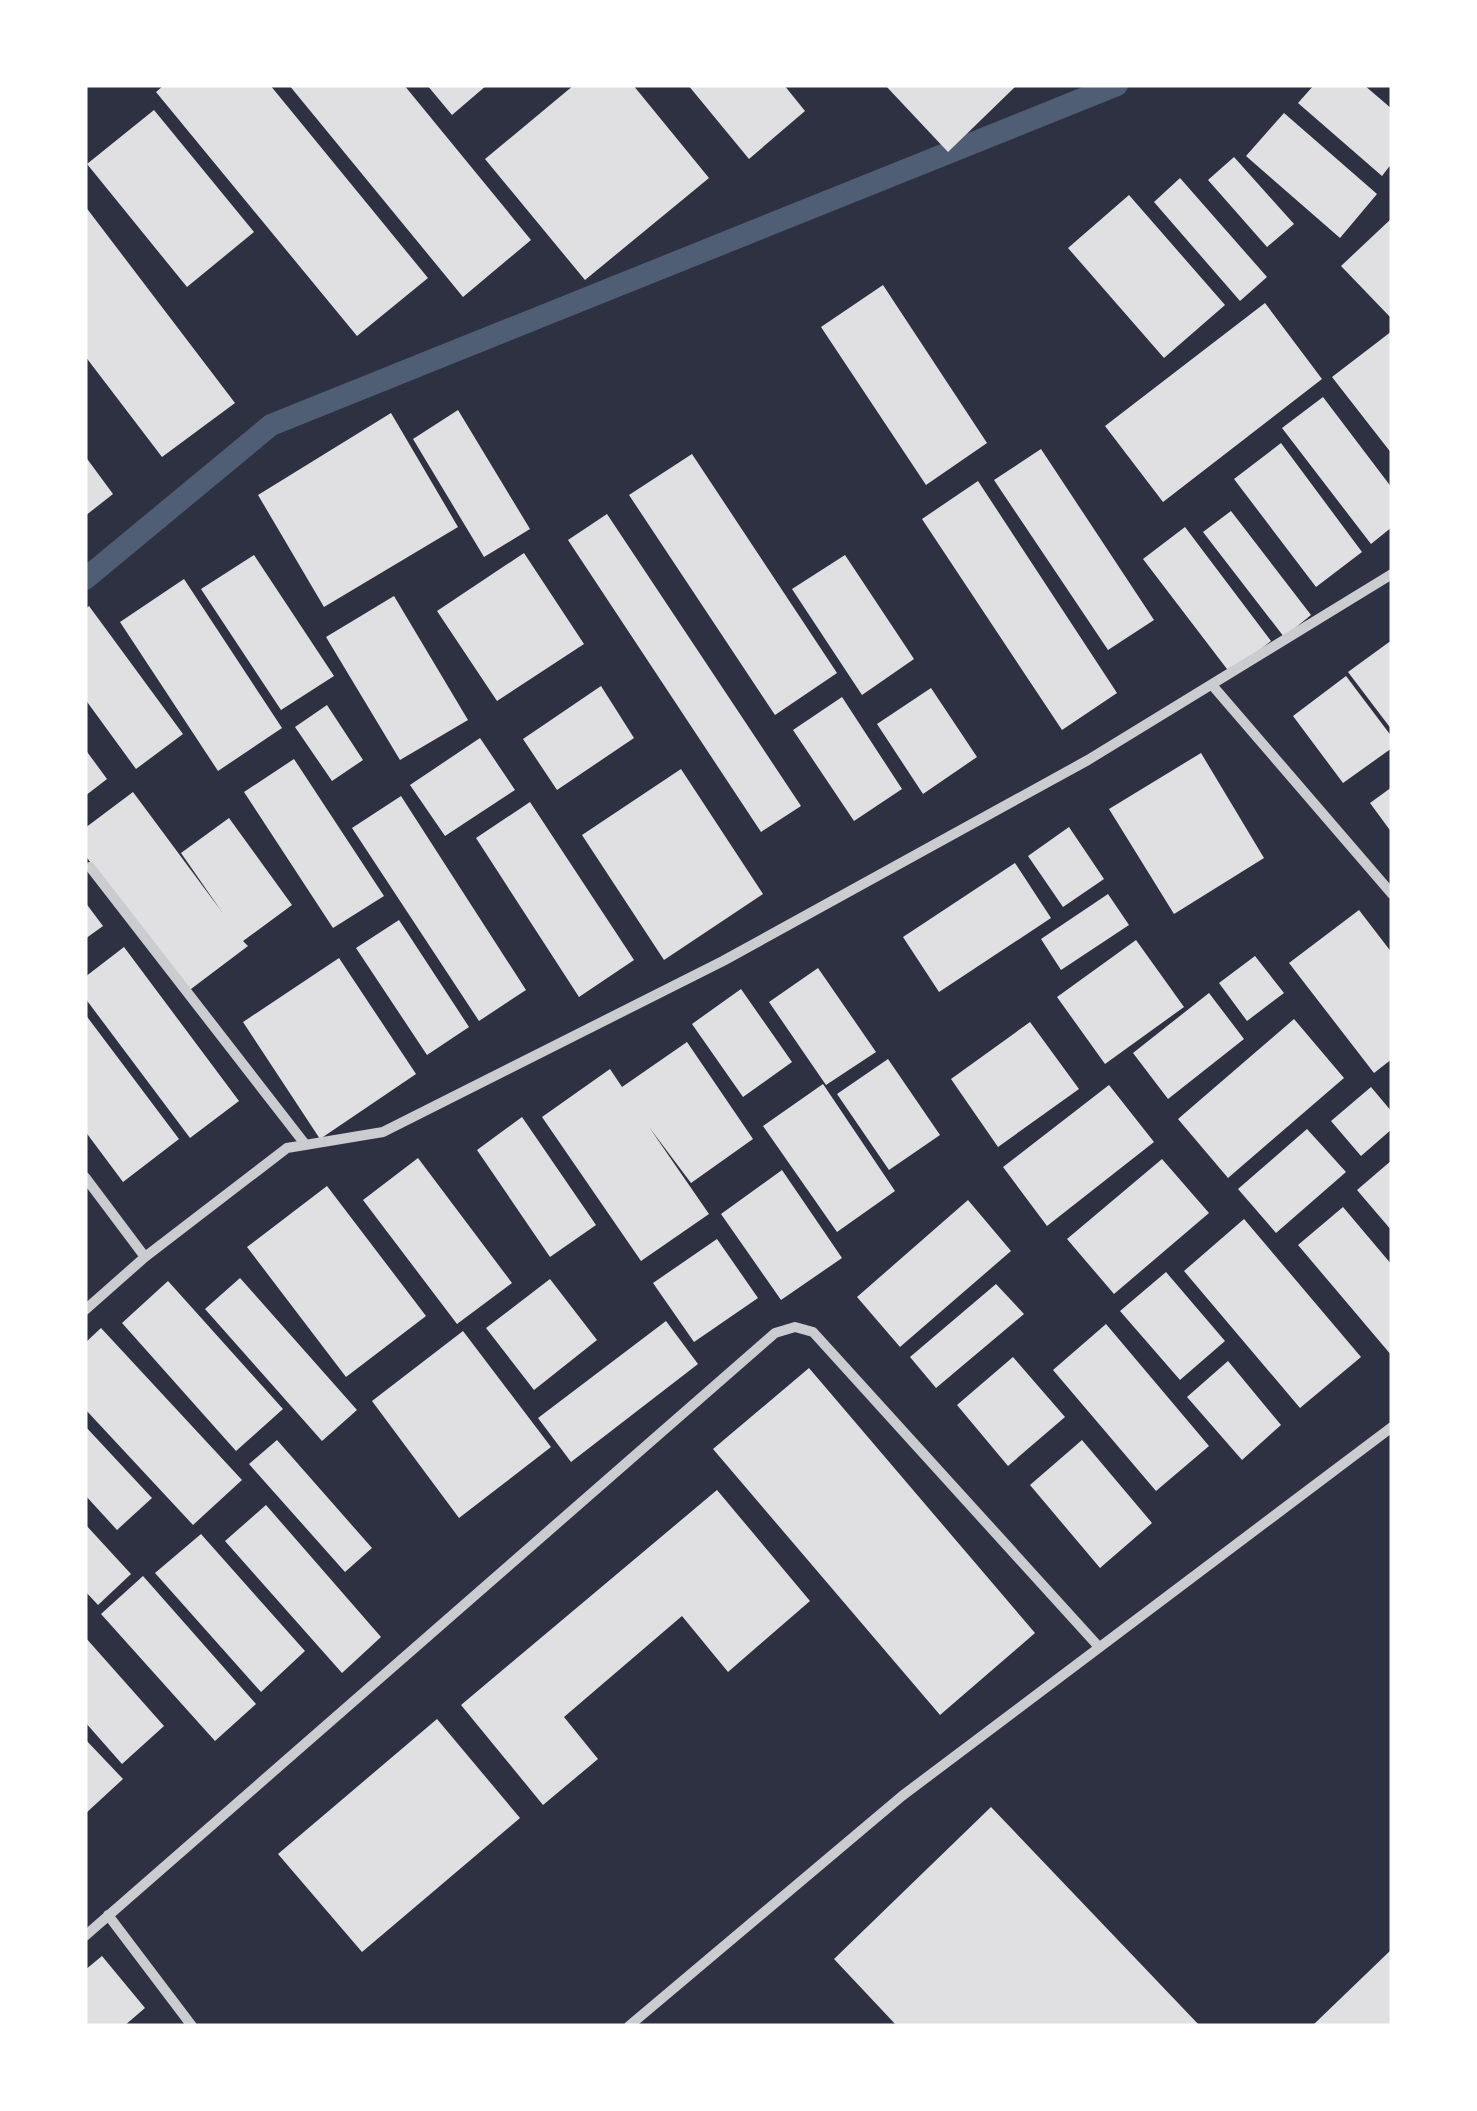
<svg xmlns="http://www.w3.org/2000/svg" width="1477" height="2111" font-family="'Work Sans',sans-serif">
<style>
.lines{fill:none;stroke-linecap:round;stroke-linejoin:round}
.stream{stroke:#4f5d75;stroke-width:22}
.building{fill:#e0e0e3}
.minor{stroke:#caccd0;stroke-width:10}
</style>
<rect width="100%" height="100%" fill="#2d3142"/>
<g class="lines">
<path class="stream" d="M85 579 271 425 1117 85"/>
</g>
<path class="building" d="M164 85H270L428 278 357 336 156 92Z
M289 85H404L531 240 463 297Z
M427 85H487L452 115Z
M574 85H633L709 178 585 280 485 159Z
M688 85H784L805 111 749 159Z
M885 85H1017L948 152Z
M1314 85H1364L1392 109V163L1382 176 1298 103Z
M154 110 254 232 187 287 87 164Z
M1284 113 1377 194 1340 238 1246 156Z
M1234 157 1294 224 1267 247 1208 180Z
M1180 178 1267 277 1240 301 1154 202Z
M1129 195 1225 305 1164 358 1068 248Z
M85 206 235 403 162 457 85 356Z
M1392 218V319L1341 266Z
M883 285 987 443 926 485 821 327Z
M1265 303 1322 379 1163 502 1105 426Z
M1392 331V454L1332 377Z
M1323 397 1392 488V527L1371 544 1282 428Z
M458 410 530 529 484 557 413 439Z
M391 413 458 527 324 607 258 495Z
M1281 443 1362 552 1316 587 1234 479Z
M1041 449 1154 620 1108 650 994 480Z
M692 454 837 673 775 715 629 495Z
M85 456 113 494 85 516Z
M978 481 1117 693 1062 730 922 519Z
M1231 511 1311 615 1284 637 1203 532Z
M607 514 801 806 761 832 568 540Z
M1185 527 1271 641 1230 673 1143 559Z
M524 553 584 644 497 701 437 611Z
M254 555 334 676 281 710 201 589Z
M845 555 914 659 862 695 792 589Z
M184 579 282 728 218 771 120 622Z
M394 596 468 720 400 760 326 637Z
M89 606 183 734 136 769 85 699V609Z
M1392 640V730L1348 672Z
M1346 676 1392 737V748L1343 783 1293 716Z
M601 686 634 738 557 790 523 739Z
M931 688 977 757 923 794 877 724Z
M842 697 902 789 854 821 793 730Z
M327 705 363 760 332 781 295 727Z
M480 738 515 790 445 836 410 785Z
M85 749 107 779 85 796Z
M1201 753 1264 858 1174 914 1109 809Z
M294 759 384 896 333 928 244 792Z
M681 769 763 894 664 960 582 835Z
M1392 787V833L1370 803Z
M133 792 222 912 181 853 229 818 292 905 243 941 248 946 187 992 85 855V828Z
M401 796 526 990 479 1021 352 828Z
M530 802 634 960 579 997 476 838Z
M1069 827 1104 879 1063 907 1028 856Z
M1015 863 1051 918 939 992 903 937Z
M1108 894 1129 925 1061 970 1041 939Z
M85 902 103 926 85 939Z
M1359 910 1392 953V1059L1374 1073 1289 963Z
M399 920 469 1027 427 1055 356 948Z
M1136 940 1184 1007 1105 1064 1057 997Z
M124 947 239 1101 190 1138 85 998V977Z
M1255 956 1284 993 1247 1021 1219 983Z
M339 958 416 1074 320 1139 243 1022Z
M818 968 876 1052 826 1085 769 1002Z
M741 989 792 1062 743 1097 692 1024Z
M1209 993 1244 1039 1168 1099 1133 1053Z
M85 1014 179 1139 123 1182 85 1131Z
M1294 1019 1344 1078 1228 1178 1178 1119Z
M1030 1022 1079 1089 998 1147 951 1079Z
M687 1042 753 1139 691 1183 649 1127 709 1214 641 1261 542 1117 610 1069 622 1087Z
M888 1059 940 1135 889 1170 837 1094Z
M823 1084 895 1191 837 1232 763 1126Z
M1109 1085 1154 1142 1047 1226 1003 1167Z
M1371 1087 1392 1112V1129L1361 1156 1331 1121Z
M522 1117 596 1225 550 1257 477 1150Z
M1307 1129 1346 1172 1276 1233 1238 1189Z
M418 1158 512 1283 457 1324 363 1200Z
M1162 1159 1209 1213 1114 1294 1067 1239Z
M1392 1160V1231L1357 1190Z
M782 1170 842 1258 781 1300 721 1214Z
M327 1186 426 1316 346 1377 247 1247Z
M968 1200 1011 1251 900 1347 857 1297Z
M1343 1207 1392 1265V1356L1298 1245Z
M1244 1219 1361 1357 1300 1408 1184 1271Z
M717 1239 758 1298 694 1342 653 1283Z
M1166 1272 1225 1341 1180 1380 1120 1311Z
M240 1278 357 1410 322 1441 205 1309Z
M550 1279 597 1340 534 1390 486 1328Z
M168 1281 283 1409 236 1451 122 1323Z
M996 1284 1024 1314 936 1388 910 1357Z
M666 1321 698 1364 571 1462 538 1418Z
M1106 1324 1209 1446 1156 1491 1053 1370Z
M101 1328 242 1480 193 1525 85 1409V1343Z
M463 1331 551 1447 459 1518 372 1401Z
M1013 1357 1065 1417 1008 1466 957 1405Z
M1228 1361 1281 1425 1242 1460 1187 1397Z
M809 1368 1035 1633 940 1715 713 1449Z
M85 1426 152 1498 117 1530 85 1495Z
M277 1440 372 1548 345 1572 249 1464Z
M1082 1440 1152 1523 1100 1568 1030 1485Z
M717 1490 810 1601 728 1672 682 1616 564 1717 598 1759 543 1805 461 1705Z
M266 1505 381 1637 342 1673 225 1541Z
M85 1524 131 1574 98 1605 85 1591Z
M201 1534 305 1651 261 1692 155 1573Z
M143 1576 256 1704 215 1741 101 1614Z
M85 1637 164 1726 122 1764 85 1722Z
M437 1719 520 1818 362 1952 278 1854Z
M85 1739 123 1779 85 1814Z
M991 1807 1200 2026H897L834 1959Z
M1392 1949V2026H1312Z
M102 1956 145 2008 124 2026H85V1970Z"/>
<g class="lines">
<path class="minor" d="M1212 685 1392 894
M90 867 305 1144
M85 1177 145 1257
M85 1310 145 1257 287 1148 383 1132 723 961 1088 760 1392 574
M108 1915 192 2026
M85 1936 775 1333 795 1327 813 1332 1099 1647
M629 2026 902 1796 1392 1427"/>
</g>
<rect width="1477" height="2111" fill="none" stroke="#ffffff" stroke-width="175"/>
</svg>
